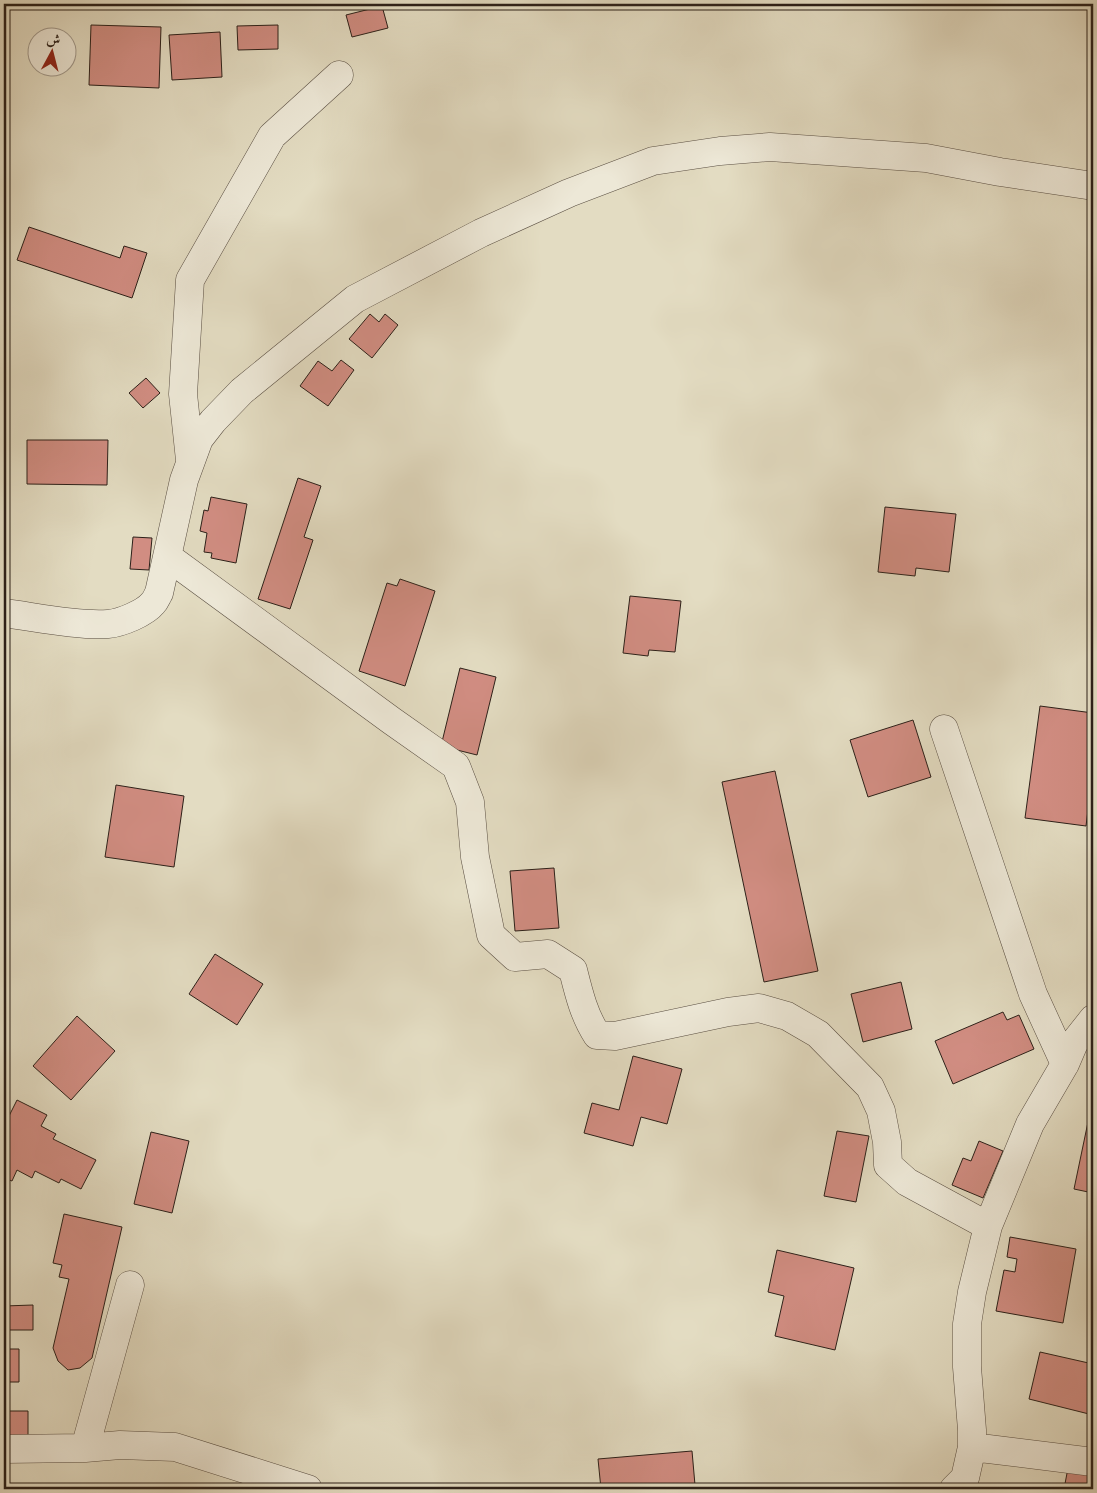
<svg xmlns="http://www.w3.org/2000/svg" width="1097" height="1493" font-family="'Old Standard TT',Amiri,serif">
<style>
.building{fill:#d18d82;stroke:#2c2019}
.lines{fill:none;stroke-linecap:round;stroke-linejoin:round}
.minor-casing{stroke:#5a4f43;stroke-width:29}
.minor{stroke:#ede8d7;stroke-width:28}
</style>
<rect width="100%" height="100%" fill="#e3dcc2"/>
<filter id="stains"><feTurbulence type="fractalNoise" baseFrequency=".004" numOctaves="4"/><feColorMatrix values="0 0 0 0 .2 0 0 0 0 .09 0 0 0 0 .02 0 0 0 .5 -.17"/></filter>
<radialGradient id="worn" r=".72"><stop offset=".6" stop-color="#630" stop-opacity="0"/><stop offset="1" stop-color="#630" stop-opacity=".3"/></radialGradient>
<path class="building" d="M382 6 388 28 352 37 346 15Z
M91 25 161 27 159 88 89 85Z
M278 25V49L238 50 237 26Z
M220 32 222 77 172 80 169 35Z
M29 227 120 258 124 246 147 253 132 298 17 260Z
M370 314 379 322 385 314 398 325 372 358 349 339Z
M341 360 354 370 328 406 300 386 318 361 332 371Z
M146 378 160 393 143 408 129 393Z
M27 440H108L107 485 27 484Z
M298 478 321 486 304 537 313 540 290 609 258 599Z
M211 497 247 504 236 563 211 558 212 553 204 552 207 533 200 531 204 510 208 511Z
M885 507 956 514 949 572 916 568 915 576 878 572Z
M133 537 152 538 149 570 130 569Z
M400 579 435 591 405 686 359 671 387 583 397 586Z
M630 596 681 601 675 652 649 650 648 656 623 653Z
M460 668 496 677 477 755 441 746Z
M1040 706 1093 713V770L1086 826 1025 818Z
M913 720 931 777 868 797 850 740Z
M775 771 818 971 764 982 722 782Z
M116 785 184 796 174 867 105 857Z
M554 868 559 928 515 931 510 871Z
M215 954 263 984 237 1025 189 994Z
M901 982 912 1029 863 1042 851 994Z
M1003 1012 1007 1020 1019 1015 1034 1049 953 1084 935 1041Z
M77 1016 115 1051 71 1100 33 1066Z
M633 1056 682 1069 667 1124 641 1117 633 1146 584 1133 592 1103 619 1110Z
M17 1100 47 1115 41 1126 56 1134 53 1139 96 1160 81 1189 61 1179 59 1183 35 1171 32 1178 17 1170 12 1181 4 1178V1126Z
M1088 1122 1093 1123V1193L1074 1189Z
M837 1131 869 1136 856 1202 824 1196Z
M151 1132 189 1141 172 1213 134 1204Z
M979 1141 1003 1151 983 1198 952 1185 963 1158 971 1161Z
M64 1214 122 1227 92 1358 80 1368 68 1370 58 1361 53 1348 69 1279 59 1277 62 1265 53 1263Z
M1010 1237 1076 1249 1063 1323 996 1311 1004 1270 1015 1272 1017 1259 1007 1257Z
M777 1250 854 1268 835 1350 775 1336 784 1296 768 1292Z
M33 1305V1330H4V1306Z
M4 1349H19V1382H6L7 1411H28V1437L4 1438Z
M1040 1352 1093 1364V1415L1029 1399Z
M692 1451 695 1485 648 1489H601L598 1459Z
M1068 1468 1093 1472 1090 1489H1064Z"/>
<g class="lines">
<defs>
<path id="minor" d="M190 460 183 394 190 280 272 136 339 75
M168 557 392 721 456 766 470 802 475 857 491 935 515 957 548 954 573 970C579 994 584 1015 597 1035L615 1036 728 1012 759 1008 787 1016 818 1034 870 1087 881 1111 887 1142 888 1165 907 1182 988 1226
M4 613C35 617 78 626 108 624 121 623 145 613 153 603 156 600 157 596 159 593L184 480 199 439 213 421 242 391 355 299 481 233 569 193 653 161 720 151 770 147 926 158 1000 172 1093 186
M944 729 1033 994 1065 1064
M972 1447 1093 1462
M85 1448 130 1285
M4 1449 85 1448 120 1445 175 1447 308 1489
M954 1489 965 1478 972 1447V1430L967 1367V1324L972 1292 988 1226 1030 1124 1065 1064 1074 1043 1093 1019"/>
</defs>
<use href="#minor" class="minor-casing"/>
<use href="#minor" class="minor"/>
</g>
<rect width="1097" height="1493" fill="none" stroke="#e3dcc2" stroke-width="20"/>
<rect x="5" y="5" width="1087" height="1483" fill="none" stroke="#2c2019" stroke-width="2.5"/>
<rect x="10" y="10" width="1077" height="1473" fill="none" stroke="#2c2019"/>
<g transform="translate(52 52) rotate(7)"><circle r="24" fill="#ede8d7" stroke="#a0988b"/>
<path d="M0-4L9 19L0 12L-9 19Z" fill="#8f2418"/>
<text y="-8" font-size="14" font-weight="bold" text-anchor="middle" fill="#2c2019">ش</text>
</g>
<rect width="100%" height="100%" filter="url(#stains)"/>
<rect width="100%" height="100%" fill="url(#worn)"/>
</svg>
